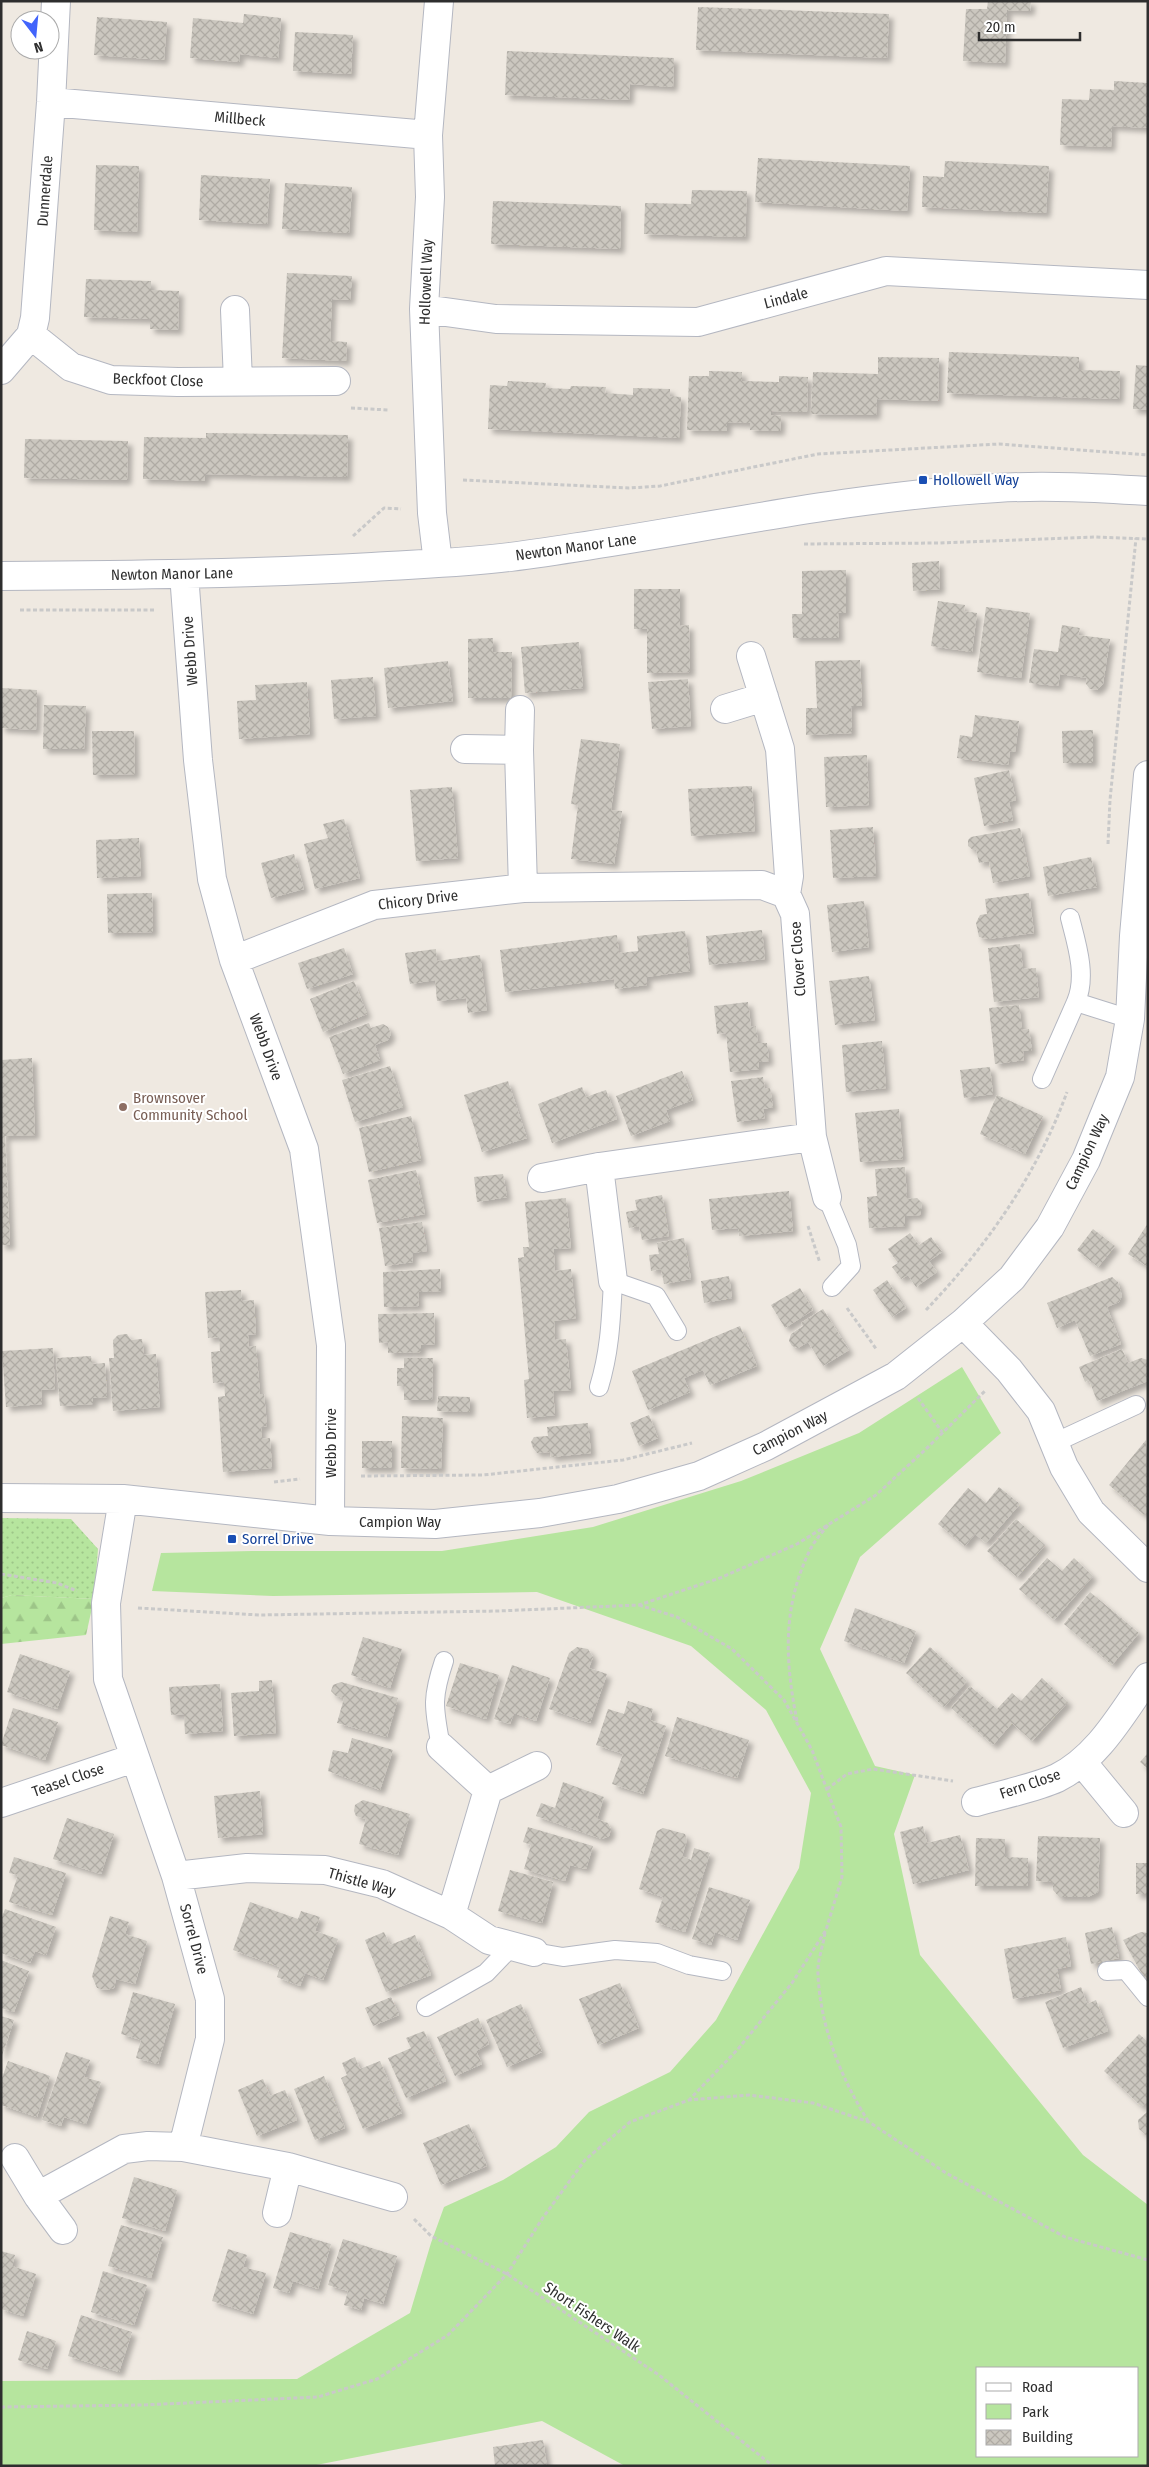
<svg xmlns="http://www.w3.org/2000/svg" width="1149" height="2467" font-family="'Fira Sans Condensed',sans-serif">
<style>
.grass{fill:url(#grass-dots)}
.forest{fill:url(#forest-firs)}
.park{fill:#b6e59e;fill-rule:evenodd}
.building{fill:url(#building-cross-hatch);filter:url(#shadow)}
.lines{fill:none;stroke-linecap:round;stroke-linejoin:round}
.service-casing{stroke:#b4b7c1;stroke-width:20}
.minor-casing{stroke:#b4b7c1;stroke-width:30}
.path{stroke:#c9c9c9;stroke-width:3;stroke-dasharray:4 2.5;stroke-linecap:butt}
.service{stroke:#fff;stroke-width:18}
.minor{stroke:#fff;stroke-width:28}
.transit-dot{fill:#1a4fb4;stroke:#fff;stroke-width:2}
.education-dot{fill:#8d6e63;stroke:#fff;stroke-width:2}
.labels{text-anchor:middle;stroke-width:4;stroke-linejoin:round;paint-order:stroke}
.street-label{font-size:15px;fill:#2e2e2e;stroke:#fff}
.transit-label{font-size:15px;fill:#164399;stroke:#fff;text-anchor:start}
.education-label{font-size:15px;fill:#785e54;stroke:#fff;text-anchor:start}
</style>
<defs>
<pattern id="grass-dots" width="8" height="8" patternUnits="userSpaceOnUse" patternTransform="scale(1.25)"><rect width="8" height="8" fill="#b6e59e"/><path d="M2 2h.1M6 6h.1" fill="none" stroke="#9dc588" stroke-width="1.8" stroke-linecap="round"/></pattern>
<pattern id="forest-firs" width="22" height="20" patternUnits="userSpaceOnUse" patternTransform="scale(1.25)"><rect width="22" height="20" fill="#b6e59e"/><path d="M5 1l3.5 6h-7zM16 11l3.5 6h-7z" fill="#9dc588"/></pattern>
<pattern id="building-cross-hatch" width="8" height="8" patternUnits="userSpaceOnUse" patternTransform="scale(1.25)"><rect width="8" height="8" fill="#cbc7bf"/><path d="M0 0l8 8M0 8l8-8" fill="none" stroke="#afaba4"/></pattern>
<filter id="shadow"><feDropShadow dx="4.5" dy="4.5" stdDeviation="2.5" flood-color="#0004"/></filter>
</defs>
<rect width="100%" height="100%" fill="#efe9e1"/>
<path class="grass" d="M1 1518 71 1519 98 1549 94 1599 12 1595 1 1598Z"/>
<path class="forest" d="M12 1595 94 1599 86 1635 1 1644V1598Z"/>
<path class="park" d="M962 1367 1001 1433 860 1557 820 1649 875 1766 915 1775 894 1834 920 1955 1083 2155 1148 2205V2466H625L542 2421 311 2466H1V2381L297 2379 410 2313 431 2243 444 2207 503 2180 556 2147 589 2112 670 2072 716 2020 799 1868 811 1793 766 1710 691 1646 537 1592 273 1596 152 1591 161 1553 252 1551H442L593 1527 741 1481 859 1433ZM978 2368H1138V2456H978Z"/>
<path class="building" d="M988 1H1031L1030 11 1007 10 1005 63 963 61 966 9H987Z
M698 7 889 14 887 58 696 50Z
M244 14 281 18 278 58 240 54 239 62 190 58 193 18 243 23Z
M97 17 167 22 164 60 94 55Z
M295 32 353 35 351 74 293 71Z
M507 51 674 58 673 87 630 84 629 100 505 95Z
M1114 81 1148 83V128L1112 126 1111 147 1060 145 1062 99 1089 100 1090 89 1114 90Z
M758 158 910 166 907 211 755 202Z
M945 161 1049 166 1046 213 922 207 923 176 944 177Z
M96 165 139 166 137 232 94 230Z
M201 175 270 179 267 224 199 220Z
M285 183 352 187 349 233 282 229Z
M692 190 747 191 745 237 644 234 645 203 691 204Z
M493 201 621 206 620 249 491 244Z
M287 273 352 276 350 300 332 299 330 341 347 342 346 361 282 358Z
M86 279 151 281V290L179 291 178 330 150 329V319L84 317Z
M949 352 1079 357V370L1120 371 1119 399 947 393Z
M878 357 939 358 938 401 877 399 876 415 811 414 813 372 878 374Z
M1136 365 1148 366V410L1133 409Z
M709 371 742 372V381L779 382V376L808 377 807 412 771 411V415L781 416 780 431 750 430V423L727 422V431L687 430 689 376H709Z
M508 381 546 383 545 388 570 389 571 386 606 387 605 393 633 395V388L670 389V396L681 397 679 438 488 429 490 385 507 386Z
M206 433 348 435 347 477 205 474V481L143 479 144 437 206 438Z
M25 439 128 441 127 480 24 478Z
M939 561 940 589 913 591 912 563Z
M846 570V613H838L839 638H793L792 614H802V571Z
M634 589H680V626L689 625 690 672 647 673V629H634Z
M938 601 965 605 964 611 977 613 972 652 931 646Z
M986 607 1030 613 1021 678 977 672Z
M1062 625 1080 628 1078 635 1110 639 1103 684 1097 690 1090 689 1086 684 1087 678 1060 674 1058 686 1029 683 1034 649 1058 652Z
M493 638V652H512L511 698H468V639Z
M579 642 583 688 525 693 521 647Z
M860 660 862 706H851L852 733 806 735V708H817L815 661Z
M448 661 453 701 388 708 384 668Z
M373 677 376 716 334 719 331 680Z
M688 679 691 726 652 729 648 682Z
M307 682 310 734 239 739 237 701 256 700 255 685Z
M1 688 37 690 36 730 1 728Z
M44 705 86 706 84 749H43Z
M975 715 1019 721 1015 752 1010 751 1008 765 957 758 960 735 972 737Z
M1093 730V763H1063L1062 731Z
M92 731H134L135 774 93 775Z
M581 739 620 744 611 810 622 811 614 864 571 859 578 805 571 804Z
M867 755 869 805 826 807 824 757Z
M1009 770 1016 800 1009 802 1013 820 984 826 974 778Z
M752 786 755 831 691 836 688 789Z
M452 787 458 858 416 861 410 790Z
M344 819 360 878 315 889 304 844 328 838 323 824Z
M873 827 876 876 833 878 830 830Z
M1020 828 1030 876 993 883 989 861 979 863 976 850H973L968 846V840L971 837Z
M139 838 141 876 97 878 96 840Z
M294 854 304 889 271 898 261 863Z
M1091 857 1097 887 1048 896 1043 867Z
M152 893 153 932 108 933 107 894Z
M1029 893 1034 933 988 939 979 937 976 923 980 915 987 914 985 899Z
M864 901 869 947 832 952 827 905Z
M762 930 765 959 709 965 706 936Z
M685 931 690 971 646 977 647 985 615 989 614 979 505 992 500 950 617 935 619 953 638 951 637 936Z
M1020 944 1023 969 1036 968 1039 997 994 1002 988 948Z
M344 948 353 974 307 989 298 963Z
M436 949 437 961 480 955 487 1010 468 1013 466 998 437 1001 435 980 410 984 405 953Z
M869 976 875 1020 835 1025 829 981Z
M354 981 367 1014 323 1032 310 999Z
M748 1002 751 1027 756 1026 758 1043H767L769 1061 759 1062V1069L730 1072 726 1033 717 1034 714 1006Z
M1019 1005 1022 1030 1029 1029 1032 1051H1023L1024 1060 995 1064 989 1008Z
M369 1023 371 1028 383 1024 388 1027 391 1034 388 1040 375 1045 380 1060 343 1074 329 1037Z
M882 1041 886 1088 846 1092 842 1045Z
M32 1058 35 1135 5 1136 10 1245H1V1060Z
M390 1066 403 1107 355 1122 342 1080Z
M990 1067 993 1094 964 1098 960 1070Z
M682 1071 693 1100 666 1110 670 1121 631 1136 616 1096Z
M763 1077 765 1089 770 1088 773 1107 763 1109 765 1118 737 1122 731 1081Z
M508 1081 527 1138 482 1152 464 1095Z
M582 1087 586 1097 606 1090 617 1119 552 1143 538 1104Z
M997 1095 1043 1116 1025 1154 980 1134Z
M899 1109 903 1159 860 1162 855 1113Z
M411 1116 421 1160 369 1172 359 1128Z
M905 1167 907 1199 917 1198 922 1203 920 1215 905 1216V1226L869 1228 867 1197 877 1196 875 1169Z
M416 1170 425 1214 377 1223 368 1180Z
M503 1174 507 1197 477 1202 474 1177Z
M789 1191 793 1231 739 1236 738 1228 712 1230 709 1199Z
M662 1195 669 1236 642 1240 639 1226 629 1228 626 1212 637 1210 635 1200Z
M566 1198 571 1248 554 1249V1255L555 1271 571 1269 576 1318 554 1321 555 1340 566 1339 571 1390 553 1391 555 1415 527 1418 524 1380 529 1379 518 1258 524 1257 523 1247H529L525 1202Z
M422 1222 427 1251 412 1253 413 1262 385 1266 379 1228Z
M1148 1223V1267L1128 1254Z
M1093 1229 1115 1246 1098 1267 1077 1250Z
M910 1233 919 1245 931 1237 942 1252 929 1261 937 1272 916 1287 908 1275 901 1279 892 1267 898 1263 888 1249Z
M684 1238 691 1279 664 1284 661 1269 651 1271 649 1255 659 1254 657 1243Z
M440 1269 441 1291 418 1292 419 1306 384 1307 383 1272Z
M729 1276 732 1298 704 1303 701 1281Z
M1112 1277 1118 1282 1122 1296 1119 1302 1107 1307 1121 1344 1090 1356 1075 1320 1057 1328 1047 1303Z
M887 1280 906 1308 892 1317 873 1290Z
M800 1288 813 1310 785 1328 771 1305Z
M241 1290 242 1301 254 1300 256 1334 248 1335 249 1347 256 1346 260 1394H264L267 1426 261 1427 262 1439 270 1438 272 1468 223 1472 218 1397 225 1396 224 1382 213 1383 211 1352 220 1351 219 1337 208 1338 205 1292Z
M823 1309 849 1350 823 1366 808 1342 798 1348 792 1346 789 1341 791 1334 803 1326 801 1323Z
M434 1313 435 1344 421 1345V1352L388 1353V1342L379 1343 378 1314Z
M740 1326 757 1366 710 1385 703 1370 698 1372 684 1378 690 1392 648 1410 632 1371Z
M127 1334 131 1340 142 1339 144 1355 156 1354 160 1407 113 1411 109 1358H114L113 1340 118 1335Z
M53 1348 55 1389 41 1390 42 1404 6 1407 2 1351Z
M1122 1349 1128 1363 1141 1358 1148 1360V1381L1097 1401 1089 1380 1085 1382 1079 1367Z
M91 1356 92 1364 105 1363 107 1397 93 1398V1404L60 1406 56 1358Z
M404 1358H433L432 1400H404V1386H397V1368H404Z
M438 1396 470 1397V1412L437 1411Z
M649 1415 658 1438 639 1446 630 1423Z
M402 1416 443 1418 441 1469 401 1468Z
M588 1423 591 1453 551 1457 550 1452 537 1453 533 1448 531 1442 534 1437 548 1436 547 1427Z
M1146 1440 1148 1511 1144 1515 1109 1485Z
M362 1441H392V1468H362Z
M999 1487 1020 1504 986 1543 975 1534 965 1546 938 1524 968 1488 986 1503Z
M1016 1519 1045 1545 1017 1577 987 1551Z
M1047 1558 1062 1571 1074 1558 1093 1576 1054 1620 1019 1589Z
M1090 1592 1139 1633 1112 1665 1064 1624Z
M855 1608 916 1631 904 1663 844 1641Z
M363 1637 402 1649 390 1688 351 1675Z
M577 1647 588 1649 593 1657 589 1668 607 1674 590 1723 549 1709 569 1653Z
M930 1647 967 1681 944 1707 906 1673Z
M20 1654 70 1671 57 1709 7 1692Z
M460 1663 499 1675 486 1719 446 1706Z
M512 1665 550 1678 536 1721 514 1713 510 1724 494 1719Z
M1042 1678 1068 1702 1032 1741 1012 1723 993 1745 951 1708 970 1686 997 1709 1012 1693 1021 1701Z
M272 1680 276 1733 234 1736 231 1693 259 1691V1681Z
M341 1682 398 1698 387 1737 337 1723 344 1698 336 1696 331 1691 333 1685Z
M220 1684 223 1731 185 1734 184 1714 171 1715 169 1687Z
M628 1701 653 1709 650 1720 666 1726 643 1794 612 1784 623 1754 596 1745 608 1709 624 1714Z
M13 1708 58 1722 45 1760 1 1745Z
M677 1717 749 1740 737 1778 665 1756Z
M352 1738 393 1750 380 1790 328 1771 333 1750 348 1753Z
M1148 1753V1769L1140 1762Z
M563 1782 604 1797 597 1819 608 1823 611 1829 609 1836 602 1839 536 1816 541 1803 555 1808Z
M260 1791 263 1834 218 1838 214 1796Z
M363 1800 410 1814 398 1855 359 1844 366 1819 356 1816 354 1811 355 1805Z
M67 1818 114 1834 101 1874 53 1859Z
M923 1826 927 1843 960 1835 969 1870 913 1884 900 1832Z
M528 1827 593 1846 586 1869 570 1865 565 1881 524 1869 531 1845 523 1842Z
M663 1828 685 1834 687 1840 682 1856 691 1860 694 1848 710 1853 685 1932 655 1922 663 1897 639 1889 657 1831Z
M1038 1836 1100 1838 1098 1892 1088 1897H1059L1053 1890V1882L1036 1881Z
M976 1838 1005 1839V1857L1028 1858V1886H975Z
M14 1857 66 1873 52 1915 9 1902 18 1875 9 1873Z
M1136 1863H1148V1894H1136Z
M510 1870 553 1882 542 1923 498 1911Z
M709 1887 750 1900 737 1940 715 1932 711 1945 692 1939Z
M250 1902 298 1919 301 1911 320 1917 315 1931 338 1939 323 1980 305 1973 300 1986 277 1977 280 1967 233 1950Z
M5 1909 56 1927 46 1955 35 1951 30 1963 1 1953V1920Z
M110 1916 129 1922 125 1934 147 1941 135 1984 116 1979 114 1988 106 1990 97 1988 92 1976Z
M1112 1927 1119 1958 1091 1964 1085 1933Z
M384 1932 390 1945 415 1935 431 1975 386 1992 365 1940Z
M1141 1932 1148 1933V1985L1123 1940Z
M1066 1937 1071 1966 1057 1969 1061 1990 1013 1999 1004 1949Z
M1 1960 29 1971 14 2012 1 2008Z
M620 1983 639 2028 598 2045 579 1999Z
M1081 1987 1087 2004 1096 2000 1108 2031 1063 2048 1045 2002Z
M133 1992 175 2004 158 2064 136 2058 141 2040 121 2034Z
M391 1997 399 2015 373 2026 365 2008Z
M521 2004 542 2052 507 2067 486 2020Z
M1 2016 14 2020 2 2056H1Z
M478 2018 489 2044 476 2051 482 2064 455 2076 437 2037Z
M424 2031 446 2081 406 2098 388 2058 411 2048 406 2038Z
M1139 2034 1148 2042V2101L1142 2107 1104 2071Z
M66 2052 90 2060 84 2077 101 2082 86 2124 64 2117 61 2126 42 2120Z
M355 2057 360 2069 380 2061 402 2113 363 2129 341 2078 347 2075 342 2063Z
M8 2061 50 2076 37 2117 1 2105V2081Z
M324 2076 345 2128 315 2140 294 2089Z
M263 2079 270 2096 285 2090 297 2120 257 2136 238 2090Z
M1148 2111V2135H1146L1139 2129 1138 2120Z
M469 2124 487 2166 441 2185 423 2143Z
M134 2177 177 2190 165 2231 122 2218Z
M121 2225 163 2237 151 2278 108 2266Z
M290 2232 331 2244 318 2289 293 2281 289 2293 273 2288Z
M343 2239 397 2256 383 2304 364 2298 361 2310 344 2305 348 2291 328 2285Z
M228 2249 247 2255 243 2267 266 2273 253 2314 212 2301Z
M1 2251 15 2255 12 2266 36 2274 23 2316 1 2309Z
M103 2271 147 2285 134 2325 91 2312Z
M81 2315 132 2332 119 2372 68 2356Z
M27 2331 56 2341 47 2369 18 2360Z
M543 2440 547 2466H495L493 2447Z"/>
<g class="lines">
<defs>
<path id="service" d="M1070 918C1077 945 1087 976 1076 1002
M1042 1079 1076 1002 1130 1019
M827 1197 847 1245 851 1266 832 1287
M599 1387C610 1351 611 1319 613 1281L656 1296 677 1331
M1054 1443 1136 1405
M441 1747C434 1708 431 1700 444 1661
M534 1952 563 1957 615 1950 657 1953 689 1965 722 1971
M1107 1971 1126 1970 1148 1997
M426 2007 486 1973 512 1946"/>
<path id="minor" d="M51 102 428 135
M424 309 496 319 698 322 886 271 1148 285
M235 310 238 381
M31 335 71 367 111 380 178 382 336 381
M1 370 31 335 35 318 51 102 56 1
M438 563 432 513 424 309 430 197 428 135 439 1
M184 574 198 760 212 879 234 960 304 1149 331 1345 330 1521
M1 576C125 575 248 574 372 567 418 564 464 563 510 557 673 536 834 497 997 488 1048 485 1098 488 1148 491
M751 656 780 749 789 876 786 894 795 914 812 1137 827 1197
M725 709 764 697
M520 710 519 750 523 888
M465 749 519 750
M234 960 374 905 523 888 762 885 786 894
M599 1167 613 1281
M542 1178 599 1167 812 1137
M963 1323 1009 1370 1041 1411 1064 1467 1091 1512 1148 1568
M1 1498 123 1499 330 1521 435 1524 540 1513 618 1499 699 1476 766 1446 896 1376 963 1323 1012 1278 1050 1227 1086 1160 1120 1077 1130 1019 1134 936 1148 775
M123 1499 106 1603 108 1679 176 1876 210 1999V2039L183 2147
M441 1747 488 1790 537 1766
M1082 1762 1124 1813
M976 1802C1000 1795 1035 1788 1057 1778 1099 1757 1122 1713 1148 1677
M1 1803 134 1758
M176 1876 247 1868 325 1870 382 1884 451 1915 489 1940 534 1952
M451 1915 488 1790
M15 2158 38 2196 63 2230
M38 2196 124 2149 148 2146 183 2147 288 2167 393 2197
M277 2213 288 2167"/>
</defs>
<use href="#service" class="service-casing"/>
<use href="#minor" class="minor-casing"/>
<path class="path" d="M351 408 388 410
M463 480 629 488 660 486 818 454 999 444 1148 455
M353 536 384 508 401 509
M804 544 939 543 1096 537 1148 539
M20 610H156
M1108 844 1110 800 1136 538
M808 1226 820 1263
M847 1308 877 1350
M926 1310C986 1247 1037 1175 1067 1092
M918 1398 942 1432
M361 1476 483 1475 623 1460 692 1443
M274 1482 300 1479
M1 1574 57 1583 77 1591
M639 1605 677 1617 732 1649 784 1700 812 1750 841 1827 842 1877 826 1930 792 1983 738 2049 690 2099
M138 1608 259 1615 498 1611 639 1605 720 1578 797 1544 876 1495 926 1449 986 1390
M797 1721C785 1661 782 1607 810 1550 814 1541 822 1533 828 1525
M827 1789 847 1774 873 1769 953 1781
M825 1933C823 1946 817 1962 818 1974 820 2026 841 2078 868 2121
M414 2219 431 2236 507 2274 659 2375 773 2466
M1 2407 142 2405 318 2397 377 2379 448 2335 507 2274 542 2219 585 2160 630 2122 689 2100 749 2095 813 2103 869 2122 946 2173 1065 2237 1148 2260"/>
<use href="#service" class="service"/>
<use href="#minor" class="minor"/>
</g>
<g class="transit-dot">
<rect x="918" y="475" width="10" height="10" rx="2.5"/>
<rect x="227" y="1534" width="10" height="10" rx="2.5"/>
</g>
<circle class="education-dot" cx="123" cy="1107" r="5"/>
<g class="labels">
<g class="street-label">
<text transform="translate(240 119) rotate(5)" y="5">Millbeck</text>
<text transform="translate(45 191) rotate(-86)" y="5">Dunnerdale</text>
<text transform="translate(426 282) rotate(-88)" y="5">Hollowell Way</text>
<text transform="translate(786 298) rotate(-15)" y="5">Lindale</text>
<text transform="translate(158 380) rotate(2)" y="5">Beckfoot Close</text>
<text transform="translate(576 547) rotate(-8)" y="5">Newton Manor Lane</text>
<text transform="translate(172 574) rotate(-1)" y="5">Newton Manor Lane</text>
<text transform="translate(190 651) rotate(-94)" y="5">Webb Drive</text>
<text transform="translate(418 900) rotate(-7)" y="5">Chicory Drive</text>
<text transform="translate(798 959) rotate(-94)" y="5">Clover Close</text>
<text transform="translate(266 1047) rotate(70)" y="5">Webb Drive</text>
<text transform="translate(1087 1152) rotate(-65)" y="5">Campion Way</text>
<text transform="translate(790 1433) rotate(-27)" y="5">Campion Way</text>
<text transform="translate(331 1443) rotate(-90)" y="5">Webb Drive</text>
<text x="400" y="1527">Campion Way</text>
<text transform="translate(68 1780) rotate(-19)" y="5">Teasel Close</text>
<text transform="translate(1030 1784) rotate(-19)" y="5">Fern Close</text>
<text transform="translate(362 1882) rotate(16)" y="5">Thistle Way</text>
<text transform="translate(194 1939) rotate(75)" y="5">Sorrel Drive</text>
<text transform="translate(592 2317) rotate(34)" y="5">Short Fishers Walk</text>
</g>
<g class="transit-label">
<text x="933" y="485">Hollowell Way</text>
<text x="242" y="1544">Sorrel Drive</text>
</g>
<g class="education-label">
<text x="133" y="1103">Brownsover<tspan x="133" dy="17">Community School</tspan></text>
</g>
</g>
<rect width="1149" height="2467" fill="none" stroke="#2e2e2e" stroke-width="5"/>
<rect x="976" y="2367" width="162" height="90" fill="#ffffff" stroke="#ababab"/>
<rect x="986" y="2383" width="25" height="8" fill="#ffffff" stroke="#ababab"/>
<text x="1022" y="2392" font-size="15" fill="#2e2e2e">Road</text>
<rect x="986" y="2404" width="25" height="15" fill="#b6e59e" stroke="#ababab"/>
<text x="1022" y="2417" font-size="15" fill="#2e2e2e">Park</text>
<rect x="986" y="2430" width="25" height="15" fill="url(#building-cross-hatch)" stroke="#ababab"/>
<text x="1022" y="2442" font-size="15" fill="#2e2e2e">Building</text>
<g transform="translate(35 35) rotate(164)"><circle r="24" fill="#ffffff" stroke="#ababab"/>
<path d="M0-4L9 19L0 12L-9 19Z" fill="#4264fb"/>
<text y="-8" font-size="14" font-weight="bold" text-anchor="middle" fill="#2e2e2e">N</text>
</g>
<path d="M979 32v8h101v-8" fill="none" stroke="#2e2e2e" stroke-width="2.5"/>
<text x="986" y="32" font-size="15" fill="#2e2e2e" stroke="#ffffff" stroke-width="4" paint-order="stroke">20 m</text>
</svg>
